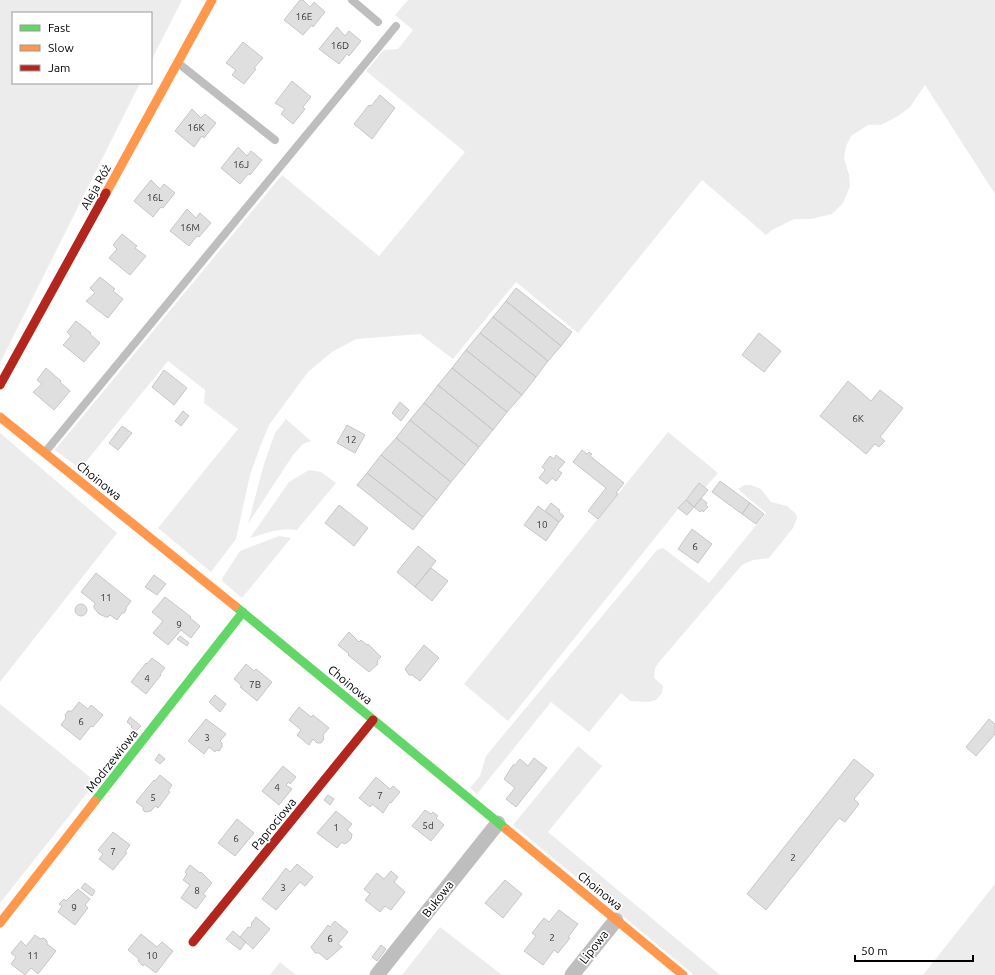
<svg xmlns="http://www.w3.org/2000/svg" width="995" height="975" font-family="Ubuntu,sans-serif">
<style>
.green{fill:#ececec}
.building{fill:#dfdfdf;stroke:#c7c7c7}
.lines{fill:none;stroke-linecap:round;stroke-linejoin:round}
.lane{stroke:#bebebe;stroke-width:8}
.street{stroke:#bebebe;stroke-width:15}
.fast{stroke:#63d668;stroke-width:9}
.slow{stroke:#ff974d;stroke-width:9}
.jam{stroke:#b3261e;stroke-width:9}
.labels{text-anchor:middle;stroke-width:3.5;stroke-linejoin:round;paint-order:stroke}
.number-label{font-size:10px;fill:#383838}
.street-label{font-size:12px;fill:#000;stroke:#fff}
</style>
<rect width="100%" height="100%" fill="#fff"/>
<path class="green" d="M0 0H182L151 61V13H13V83H140L0 363Z
M408 0H995V194L925 85 910 107 898 116 881 125H868L851 136 846 146 844 158 849 175 850 186 843 203 832 214 811 219H794L772 230 766 235 702 180 578 333 516 282 453 359 420 334 356 339 332 352 308 372 269 425 260 447 250 475 236 539 211 572 158 528 238 429 204 403 205 390 168 361 80 469 55 450 282 175 379 256 465 152 366 71 384 50 398 49 413 30 395 15Z
M286 419 311 441 303 444 293 455 248 524 264 464 275 433Z
M668 432 718 473 705 488 699 483 508 721 464 684Z
M0 433 117 533 0 682Z
M309 470 321 472 336 483 297 530C281 527 266 533 250 538L289 482Z
M745 485H751L761 489 771 502 787 506 796 514 797 518 793 528 769 558 753 560 742 565 660 661 655 668 654 678 663 686 662 693 656 700 649 702 630 701 621 693 589 732 551 702 477 794 470 788 480 776 486 756 657 550 663 548 709 583 766 513 738 489Z
M279 536 291 538 242 598 222 581 223 577 240 551Z
M0 704 96 782 0 903Z
M578 746 602 766 548 832 720 975H694L513 825Z
M995 884V975H923Z
M440 927 502 975H402Z
M280 962 296 975H270Z"/>
<path class="building" d="M300 0H303L310 7 314 2 325 12 313 27 312 25 303 35 284 20Z
M337 27 345 36 349 31 361 41 349 56 347 54 339 64 319 49Z
M243 42 263 58 254 68 256 69 244 84 232 75 236 70 226 63Z
M292 81 311 97 303 107 305 109 293 124 281 114 285 109 275 103Z
M380 95 395 108 372 139 354 124 369 105 371 106Z
M192 109 201 118 205 114 216 123 204 138 202 136 194 147 175 131Z
M238 147 247 156 251 151 262 160 250 175 248 174 240 184 221 168Z
M151 180 160 189 164 184 175 193 163 208 161 207 153 217 134 201Z
M187 209 196 218 200 213 211 223 199 237 197 236 189 246 170 231Z
M122 234 137 246 135 248 146 256 130 275 109 258 117 249 113 245Z
M100 277 115 289 113 291 123 299 108 318 86 301 95 293 90 288Z
M516 288 572 332 561 346 506 301Z
M506 301 561 346 548 361 493 317Z
M493 317 548 361 536 377 480 333Z
M76 321 91 333 90 334 100 343 84 362 63 345 71 336 67 332Z
M480 333 536 377 522 395 466 350Z
M759 333 781 351 764 372 742 355Z
M466 350 522 395 507 412 452 368Z
M46 368 61 381 60 382 70 391 54 410 33 392 42 384 37 380Z
M452 368 507 412 493 430 438 385Z
M164 370 187 388 174 405 152 387Z
M848 381 871 401 880 390 903 408 880 437 885 441 879 447 875 444 866 454 820 416Z
M438 385 493 430 479 447 424 403Z
M400 402 409 410 401 421 392 413Z
M424 403 479 447 465 465 410 420Z
M183 411 189 416 181 426 175 421Z
M410 420 465 465 451 482 396 438Z
M347 425 365 435 355 453 337 443Z
M122 426 132 433 118 450 109 443Z
M396 438 451 482 437 500 381 455Z
M582 450 587 454 589 452 592 454 590 456 624 483 616 493 618 494 598 519 588 511 606 488 573 462Z
M381 455 437 500 423 517 367 473Z
M556 455 565 462 558 470 562 473 556 481 552 478 547 484 539 478 545 470 542 467 550 456 554 459Z
M367 473 423 517 413 530 357 485Z
M720 481 750 503 742 514 712 492Z
M699 483 708 490 694 507 686 500Z
M701 498 707 503 706 505 708 507 703 512 702 510 700 512 694 507Z
M686 500 694 507 687 515 678 508Z
M551 503 560 510 559 512 564 516 559 522 545 511Z
M750 503 764 514 756 524 742 514Z
M339 505 368 528 354 546 325 523Z
M538 506 559 522 546 541 524 525Z
M692 529 712 544 698 563 678 549Z
M418 546 436 561 415 587 397 572Z
M431 568 448 581 432 601 415 587Z
M96 573 131 601 126 608V610L124 613H122L117 620 110 615 108 617H106L99 614 94 608V606L95 603 81 592Z
M154 575 166 584 157 595 145 587Z
M165 597 191 617 190 618 200 626 191 638 181 630 168 645 153 633 163 621 152 612Z
M75 610a6 6 0 1 1 12 0a6 6 0 1 1-12 0Z
M349 632 359 642 361 640 367 645 368 644 381 657 377 661 378 664 369 672 348 655 349 654 338 645Z
M180 636 189 643 187 646 177 639Z
M424 645 439 658 420 681 412 675H409L405 669Z
M152 658 165 668 160 674 161 675 146 694 131 682 146 663 147 664Z
M246 664 254 671 256 669 272 682 257 701 240 687 242 686 234 679Z
M215 695 226 704 220 712 209 702Z
M79 702 88 709 91 705 103 715 93 727 91 726 80 740 61 725 66 718 65 715 68 711H72Z
M299 707 311 717 313 715 329 728 323 735 324 739 321 743H317L313 739 309 745 297 735 301 730 289 720Z
M130 717 141 726 136 731 131 727 132 726 127 722Z
M206 719 226 734 220 741 222 743V747L219 751 216 750 215 752 209 747 204 754 188 741Z
M989 719 995 724V734L976 756 966 747Z
M159 754 165 759 160 764 155 760Z
M534 758 547 768 516 807 506 799 515 788 504 779 513 765H515L520 759 528 766Z
M854 759 874 775 854 799 859 804 845 822 839 818 766 910 747 894Z
M283 766 296 777 290 784 289 782 286 785 292 789 279 805 262 791Z
M160 775 172 785 168 791 170 792 158 808 155 806 151 811 145 812 143 810V807L136 802 154 780 155 781Z
M376 777 390 789 393 786 400 792 391 803 390 802 383 813 372 804 370 807 359 798Z
M328 795 334 799 330 805 324 800Z
M425 810 431 814 433 812 438 816 436 818 444 825 431 841 412 826Z
M336 811 352 824 347 830 352 834 351 839 348 842 344 844 342 842 337 848 317 833Z
M237 819 254 833 235 856 218 843Z
M113 832 130 845 125 852 127 853 113 870 99 859 103 854 98 850Z
M297 864 313 877 305 886 300 882 276 910 262 899 286 868 290 872Z
M190 865 200 873 201 872 212 883 203 894 206 896 196 909 181 898 190 885 183 880 187 874 185 872Z
M391 871 398 877 394 882 405 892 391 910 385 906 380 912 365 900 370 894 364 889 377 873 384 879Z
M505 880 522 894 503 918 485 903Z
M85 883 95 891 92 896 81 888Z
M78 889 90 899 85 905 88 908 75 925 58 912 62 906 59 904 64 899 66 901Z
M559 910 578 924 568 937 570 938 558 953 554 950 543 965 524 951 536 936 532 933 544 918 549 922Z
M256 917 270 929 253 949 240 937 248 927 250 928 252 925 251 924Z
M335 921 348 932 338 944 342 947 327 960 319 953H315L311 947 328 925 330 927Z
M233 931 246 942 240 950 226 939Z
M141 934 157 947 162 942 173 951 156 973 144 964 143 966 138 961 139 959 128 950Z
M35 935 40 939 44 938 47 941V944L56 951 38 974 31 968 25 975 11 964 16 957 11 953 21 941 26 946Z
M381 945 386 949 377 961 372 957Z"/>
<g class="lines">
<path class="lane" d="M352 0 378 22
M178 63 275 140
M46 451 396 26"/>
<path class="street" d="M377 975 498 823
M572 975 616 920"/>
<path class="fast" d="M235 606 506 829
M95 801 243 612"/>
<path class="slow" d="M106 193 212 0
M0 417 235 606
M506 829 683 975
M0 923 95 801"/>
<path class="jam" d="M0 385 106 193
M193 942 373 720"/>
</g>
<g class="labels">
<g class="number-label">
<text x="304" y="20">16E</text>
<text x="340" y="49">16D</text>
<text x="196" y="131">16K</text>
<text x="241" y="168">16J</text>
<text x="155" y="201">16L</text>
<text x="190" y="231">16M</text>
<text x="858" y="422">6K</text>
<text x="351" y="443">12</text>
<text x="542" y="528">10</text>
<text x="695" y="550">6</text>
<text x="106" y="601">11</text>
<text x="179" y="628">9</text>
<text x="147" y="682">4</text>
<text x="255" y="688">7B</text>
<text x="81" y="725">6</text>
<text x="207" y="741">3</text>
<text x="277" y="791">4</text>
<text x="380" y="799">7</text>
<text x="153" y="801">5</text>
<text x="428" y="829">5d</text>
<text x="336" y="831">1</text>
<text x="236" y="842">6</text>
<text x="113" y="855">7</text>
<text x="793" y="861">2</text>
<text x="283" y="891">3</text>
<text x="197" y="894">8</text>
<text x="74" y="911">9</text>
<text x="552" y="941">2</text>
<text x="330" y="942">6</text>
<text x="33" y="959">11</text>
<text x="152" y="959">10</text>
</g>
<g class="street-label">
<text transform="translate(96 187) rotate(-61)" y="4">Aleja Róż</text>
<text transform="translate(99 481) rotate(39)" y="4">Choinowa</text>
<text transform="translate(350 685) rotate(40)" y="4">Choinowa</text>
<text transform="translate(112 761) rotate(-52)" y="4">Modrzewiowa</text>
<text transform="translate(274 824) rotate(-51)" y="4">Paprociowa</text>
<text transform="translate(600 891) rotate(39)" y="4">Choinowa</text>
<text transform="translate(438 899) rotate(-52)" y="4">Bukowa</text>
<text transform="translate(594 947) rotate(-52)" y="4">Lipowa</text>
</g>
</g>
<rect x="12" y="12" width="140" height="72" fill="#ffffff" stroke="#999999"/>
<rect x="20" y="25" width="20" height="6" fill="#63d668" stroke="#999999"/>
<text x="48" y="32" font-size="12" fill="#000000">Fast</text>
<rect x="20" y="45" width="20" height="6" fill="#ff974d" stroke="#999999"/>
<text x="48" y="52" font-size="12" fill="#000000">Slow</text>
<rect x="20" y="65" width="20" height="6" fill="#b3261e" stroke="#999999"/>
<text x="48" y="72" font-size="12" fill="#000000">Jam</text>
<path d="M855 955v6h118v-6" fill="none" stroke="#000000" stroke-width="2"/>
<text x="861" y="955" font-size="12" fill="#000000" stroke="#ffffff" stroke-width="3" paint-order="stroke">50 m</text>
</svg>
